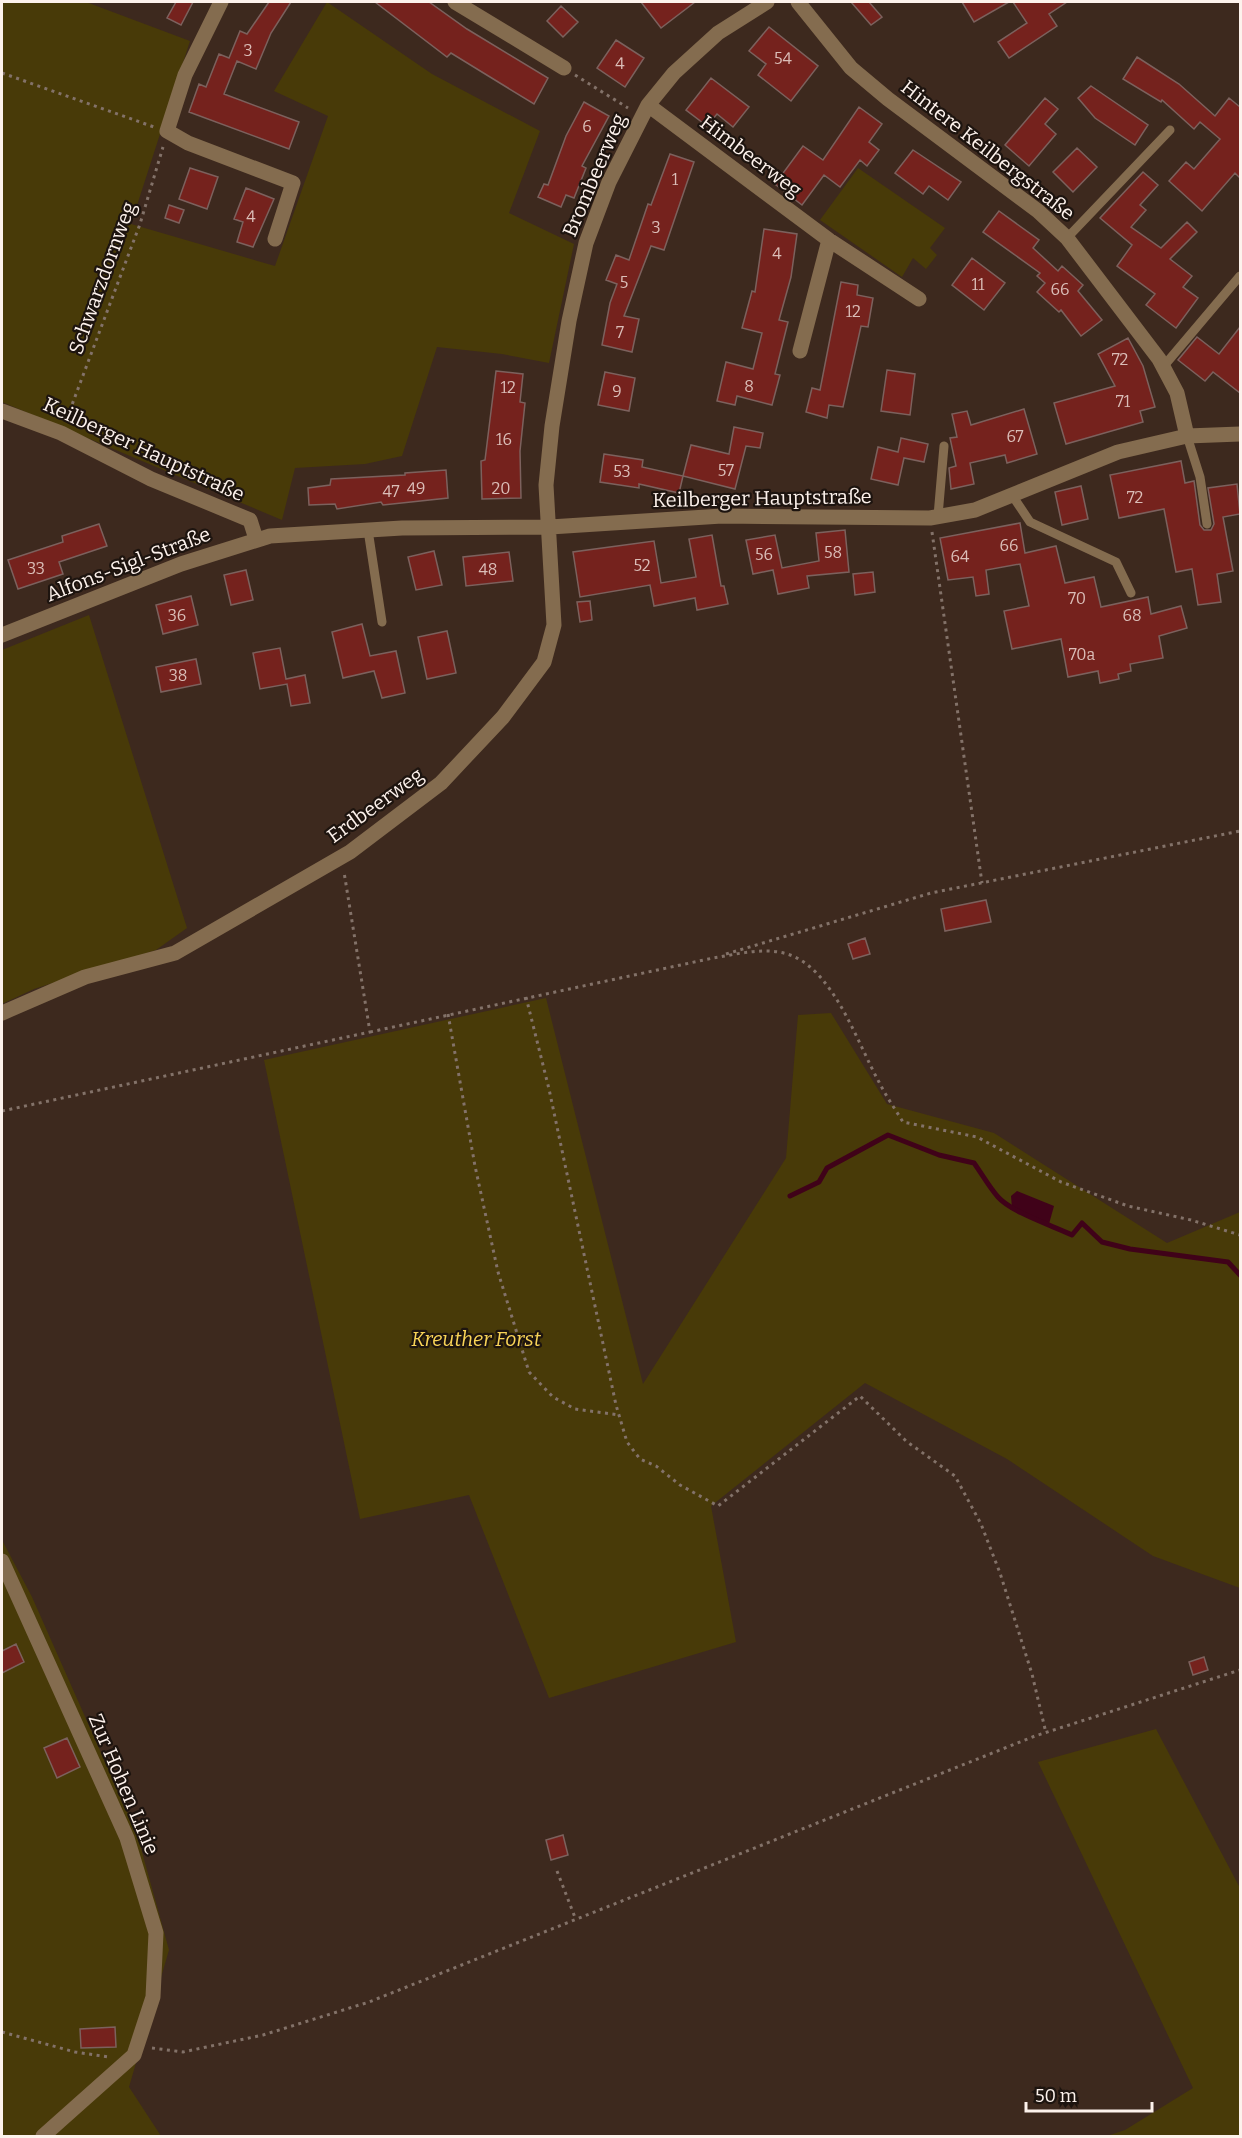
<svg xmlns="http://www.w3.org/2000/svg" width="1242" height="2138" font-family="Bitter,serif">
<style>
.green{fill:#483a08}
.water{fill:#400219}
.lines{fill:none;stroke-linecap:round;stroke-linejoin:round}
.stream{stroke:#400219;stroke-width:5}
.building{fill:#75221d;stroke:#7c615d;stroke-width:1.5}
.path{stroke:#837269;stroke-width:3;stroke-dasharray:3 4.5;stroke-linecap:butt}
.service{stroke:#846c4f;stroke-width:9}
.minor{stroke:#846c4f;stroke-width:15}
.labels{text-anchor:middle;stroke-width:4.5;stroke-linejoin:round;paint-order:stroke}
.number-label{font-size:16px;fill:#dbbeb8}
.street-label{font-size:20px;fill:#fdf2ec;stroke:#1d140f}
.park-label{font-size:20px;font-style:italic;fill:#f9d457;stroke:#1d140f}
</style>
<rect width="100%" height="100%" fill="#3d291e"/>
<path class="green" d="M2 2H86L190 41 131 224 275 266 328 116 274 91 327 2 432 74 540 131 509 213 574 244 549 363 502 354 437 347 402 456 365 464 295 468 282 520 2 402Z
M858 168 945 228 930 248 937 255 926 269 913 258 902 277 820 220Z
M89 615 187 928 156 950 34 989 2 1004V650Z
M546 998 643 1384 786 1158 798 1015 831 1013 887 1104 994 1133 1167 1243 1240 1212V1588L1153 1556 1007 1459 865 1383 711 1506 736 1642 549 1698 469 1495 360 1519 264 1060Z
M2 1540 32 1597 137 1834 169 1950 129 2087 161 2136H2Z
M1156 1729 1240 1888V2136H1107L1125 2130 1193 2088 1038 1762Z"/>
<path class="water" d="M1017 1191 1054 1206 1049 1224 1012 1208 1011 1196Z"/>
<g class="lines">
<path class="stream" d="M790 1196 819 1182 827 1168 888 1135 939 1155 974 1163C982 1174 989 1187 998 1197 1011 1212 1053 1226 1072 1235L1082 1223 1102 1242 1130 1249 1228 1262 1240 1275"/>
</g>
<path class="building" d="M176 2H193L181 25 167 18Z
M269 2H291L271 33 256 69 237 61 224 94 299 122 289 149 189 112 199 84 206 87 219 54 229 58 240 31 247 34Z
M375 2H429L467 29 548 78 534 104 451 53 447 57Z
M641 2H695L661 28Z
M851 2H869L882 17 871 25Z
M962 2H1009L974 22Z
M1013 2H1067L1049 14 1057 26 1009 58 998 42 1027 23Z
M561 6 578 22 563 37 547 21Z
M769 27 818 66 791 101 758 75 766 64 749 51Z
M616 40 644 58 625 87 597 68Z
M1137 57 1179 84 1215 116 1229 98 1240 107V178L1235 173 1202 211 1169 181 1186 162 1194 169 1220 139 1200 122 1194 129 1162 100 1161 102 1123 79Z
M711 78 749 107 733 127 717 114 707 126 686 110Z
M1091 86 1148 125 1135 145 1095 118 1078 98Z
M1045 98 1058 109 1045 124 1056 134 1029 166 1005 145Z
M584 102 609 116 582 166 586 168 574 198 566 195 561 207 538 197 544 184 548 185 566 136Z
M859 107 882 124 869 142 879 150 867 166 860 160 840 187 824 175 802 205 775 184 803 146 823 160Z
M1077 148 1097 167 1073 192 1053 172Z
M913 150 961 182 948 200 929 186 923 194 895 173Z
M670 154 694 162 664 250 651 246 624 316 639 319 632 352 602 345 610 303 617 284 606 280 616 255 629 260 648 204 651 205Z
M190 168 218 177 207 209 179 199Z
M1143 172 1158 185 1140 205 1146 210 1131 227 1161 248 1187 222 1197 232 1170 259 1192 276 1183 287 1198 298 1176 328 1146 305 1155 294 1117 266 1132 245 1100 218Z
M246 188 274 199 253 247 237 242 243 222 234 219Z
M169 205 184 210 179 223 165 218Z
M999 211 1039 240 1033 248 1058 271 1062 266 1083 285 1078 291 1102 320 1081 336 1061 310 1059 312 1037 292 1045 283 1037 276 1040 273 983 232Z
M764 229 797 234 791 277 779 320 788 322 775 374 780 375 772 405 737 396 735 405 717 401 726 362 753 369 762 333 742 328 752 291 755 292Z
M972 258 1005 283 984 310 952 285Z
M841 282 858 285 857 295 873 298 868 327 861 326 843 407 829 405 827 418 806 412 812 388 820 390Z
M1240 327V393L1213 372 1205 381 1178 360 1197 337 1219 354Z
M1128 338 1143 366 1155 407 1140 411 1143 422 1066 444 1054 403 1115 386 1098 354Z
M887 370 915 374 910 415 881 411Z
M496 371 523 374 520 402 525 403 520 451 521 498 482 499 481 461 485 460Z
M605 372 635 378 629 411 598 405Z
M1024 409 1037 454 1007 463 1005 455 970 463 974 484 951 489 949 468 956 466 950 438 957 437 952 414 967 411 971 425Z
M734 427 763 433 760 448 746 446 735 489 683 476 691 445 729 454Z
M901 438 928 444 924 462 904 458 898 485 871 479 878 447 898 452Z
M604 454 643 460 642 467 683 476 679 493 639 484V488L600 482Z
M1181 461 1185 483 1194 481 1200 525 1204 530H1211L1214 524 1208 488 1237 484 1240 514 1223 517 1233 571 1217 574 1221 602 1198 605 1192 569 1176 572 1164 509 1119 518 1110 475Z
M446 470 448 498 383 505 381 502 337 509 335 504 309 505 308 488 330 485 331 479 405 475V473Z
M1081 486 1088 519 1062 525 1055 492Z
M1020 523 1025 553 1056 546 1065 583 1094 577 1101 607 1148 597 1151 614 1181 606 1187 628 1159 636 1163 658 1130 664 1131 671 1118 674 1119 679 1100 683 1098 671 1068 677 1061 639 1012 649 1004 611 1029 606 1020 564 986 570 989 594 976 596 973 577 948 580 940 538Z
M99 524 107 546 59 562 63 574 18 589 8 560 63 542 62 536Z
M845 530 849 572 807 576 809 588 778 594 773 570 753 574 746 540 775 535 782 568 819 561 816 533Z
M712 535 721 586H724L728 604 697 610 695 598 654 606 650 585 580 597 573 552 654 541 661 583 696 577 689 539Z
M434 551 442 585 416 590 408 557Z
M509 552 513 581 466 586 463 557Z
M246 570 253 600 231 605 224 575Z
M873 572 875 592 855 595 853 574Z
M191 596 198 625 163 634 156 605Z
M590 601 592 620 580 622 577 602Z
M362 624 370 656 396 651 405 693 382 698 374 671 343 678 332 632Z
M447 631 456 673 427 679 418 637Z
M280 648 286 679 305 675 310 703 291 706 287 684 260 689 253 653Z
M196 659 201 684 161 692 156 667Z
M986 900 991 922 945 931 941 909Z
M865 938 870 954 853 959 848 944Z
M16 1644 24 1662 2 1673V1651Z
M1204 1657 1208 1670 1193 1675 1189 1662Z
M67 1738 80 1767 57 1778 44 1748Z
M563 1835 568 1855 551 1860 546 1840Z
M115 2027 116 2047 81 2048 80 2029Z"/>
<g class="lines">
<path class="path" d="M2 73 154 127
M575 75 628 108
M67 418 140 224 163 147
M932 532 982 883
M726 954 931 893 1240 831
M526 997 549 1089 616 1405 627 1442 640 1459 656 1466 680 1485 718 1506 860 1396 906 1441 955 1476 981 1524 1000 1573 1032 1674 1046 1733
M448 1014 475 1166 498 1272 529 1372 553 1397 575 1409 619 1415
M370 1032 713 958C739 954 770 945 795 957 836 977 858 1044 879 1082 886 1096 895 1109 903 1122L977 1137 1061 1182 1128 1206 1191 1220 1240 1235
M2 1111 370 1032 344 872
M557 1871 576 1920
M2 2032 75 2052 109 2057
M152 2048 183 2052 263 2035 369 2002 1035 1736 1240 1670"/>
<path class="service" d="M1067 238 1170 130
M1163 367 1240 276
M1187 436 1200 477 1207 524
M1012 495 1030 522 1116 562 1131 593
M938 516 944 446
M368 530 382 622"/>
<path class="minor" d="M221 2 185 75 167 131 188 143 293 183 275 239
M455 2 564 68
M798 2 851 68 888 99 1038 211 1067 238 1159 359 1177 393 1187 436
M648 105 829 240 919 299
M800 351 829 240
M2 411 61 433 151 479 250 520 256 539
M2 635 181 564 270 536 402 528 550 527 722 516 930 518 975 510 1118 452 1187 436 1240 434
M2 1013 85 977 175 953 350 852 441 783 503 717 544 662 554 625 546 485 552 426 569 321 586 243 609 182 648 105 674 73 718 33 767 2
M2 1561 127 1838 156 1933 153 1997 134 2055 43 2136"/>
</g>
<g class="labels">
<g class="number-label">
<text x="248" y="56">3</text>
<text x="783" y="64">54</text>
<text x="620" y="69">4</text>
<text x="587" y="132">6</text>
<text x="675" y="185">1</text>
<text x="251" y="222">4</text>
<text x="656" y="233">3</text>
<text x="777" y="259">4</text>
<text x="624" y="288">5</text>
<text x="978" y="290">11</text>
<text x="1060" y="295">66</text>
<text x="853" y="317">12</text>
<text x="620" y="338">7</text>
<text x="1120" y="365">72</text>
<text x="749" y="392">8</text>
<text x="508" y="393">12</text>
<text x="617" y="397">9</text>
<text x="1123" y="407">71</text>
<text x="1015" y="442">67</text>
<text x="504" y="445">16</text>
<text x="726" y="476">57</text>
<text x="622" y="477">53</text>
<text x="416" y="494">49</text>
<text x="501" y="494">20</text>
<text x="391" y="497">47</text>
<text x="1135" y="503">72</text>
<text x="1009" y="551">66</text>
<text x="833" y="558">58</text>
<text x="764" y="560">56</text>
<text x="960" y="562">64</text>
<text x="642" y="571">52</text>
<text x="36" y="574">33</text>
<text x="488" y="575">48</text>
<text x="1077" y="604">70</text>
<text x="177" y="621">36</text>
<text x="1132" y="621">68</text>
<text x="1082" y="660">70a</text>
<text x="178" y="681">38</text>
</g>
<g class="street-label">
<text transform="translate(988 150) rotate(38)" y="7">Hintere Keilbergstraße</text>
<text transform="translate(751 156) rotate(37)" y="7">Himbeerweg</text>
<text transform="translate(594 175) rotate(-67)" y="7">Brombeerweg</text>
<text transform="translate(102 278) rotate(-70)" y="7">Schwarzdornweg</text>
<text transform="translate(144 449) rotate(25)" y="7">Keilberger Hauptstraße</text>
<text transform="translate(762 498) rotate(-1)" y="7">Keilberger Hauptstraße</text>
<text transform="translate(128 564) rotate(-21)" y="7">Alfons-Sigl-Straße</text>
<text transform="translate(375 805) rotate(-36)" y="7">Erdbeerweg</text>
<text transform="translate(124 1784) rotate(67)" y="7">Zur Hohen Linie</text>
</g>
<g class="park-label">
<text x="476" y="1346">Kreuther Forst</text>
</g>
</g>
<rect width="1242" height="2138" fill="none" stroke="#fdf2ec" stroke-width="6"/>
<path d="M1026 2102v9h126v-9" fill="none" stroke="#fdf2ec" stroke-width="3"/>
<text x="1035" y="2102" font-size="18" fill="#fdf2ec" stroke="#1d140f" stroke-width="4.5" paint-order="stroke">50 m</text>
</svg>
